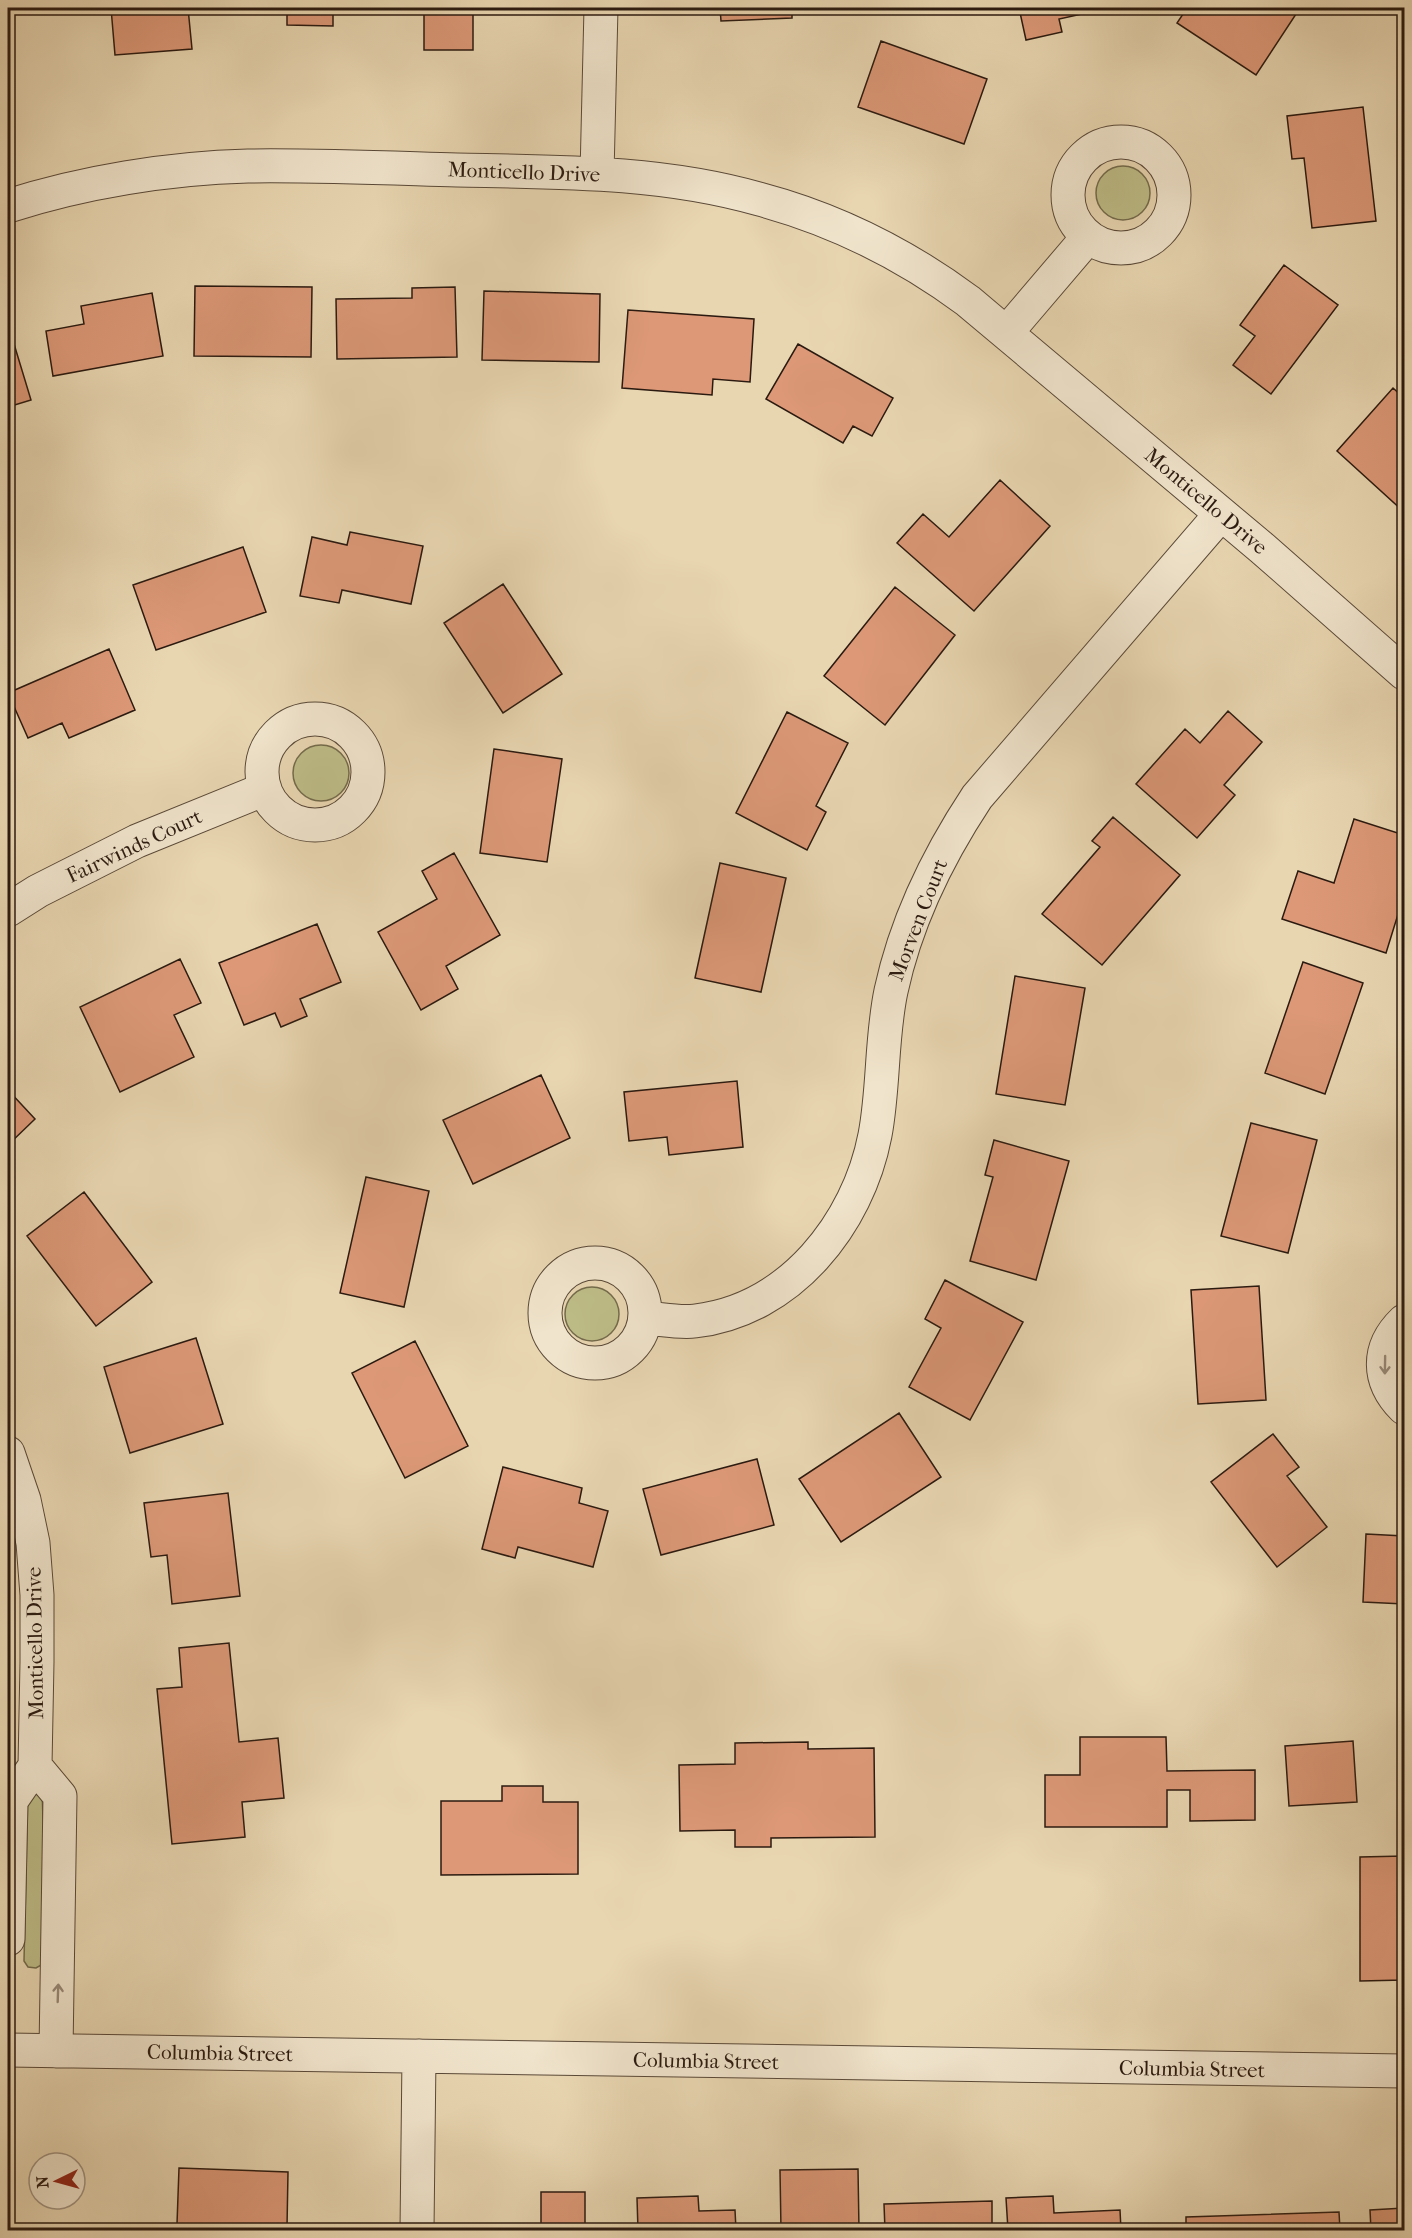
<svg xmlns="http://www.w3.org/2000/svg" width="1412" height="2238" font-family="'IM FELL French Canon',serif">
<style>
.green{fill:#bdbc87;stroke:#746b4c;stroke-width:1.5}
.building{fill:#dc9877;stroke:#2b1a10;stroke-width:1.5}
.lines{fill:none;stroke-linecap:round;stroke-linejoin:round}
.minor-casing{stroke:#5a4938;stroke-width:35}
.minor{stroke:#f0e4cc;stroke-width:33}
.oneway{stroke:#978977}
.labels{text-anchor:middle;stroke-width:5;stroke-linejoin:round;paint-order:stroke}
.street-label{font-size:21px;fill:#2b1a10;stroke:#f0e4cc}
</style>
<rect width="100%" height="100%" fill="#e8d6b1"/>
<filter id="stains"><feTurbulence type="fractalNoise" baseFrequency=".00333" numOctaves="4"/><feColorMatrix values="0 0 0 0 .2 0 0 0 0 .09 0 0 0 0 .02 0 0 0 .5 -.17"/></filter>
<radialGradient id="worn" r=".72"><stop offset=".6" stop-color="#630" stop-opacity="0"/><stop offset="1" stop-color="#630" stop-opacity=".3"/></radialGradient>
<path class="green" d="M1096 193a27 27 0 1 1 54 0a27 27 0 1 1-54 0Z
M293 773a28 28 0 1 1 56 0a28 28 0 1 1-56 0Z
M565 1314a27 27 0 1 1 54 0a27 27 0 1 1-54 0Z
M28 1789 42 1791 45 1874 43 1964 36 1968 28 1967 24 1961Z"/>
<path class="building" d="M111 8H188L192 49 115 55Z
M223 8H333V26L287 25V12L223 11Z
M424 8H473V50H424Z
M720 8H792V18L721 21Z
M1019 8H1109L1059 19 1062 32 1026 40Z
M1187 8H1300L1256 75 1177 23Z
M881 41 987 79 964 144 858 107Z
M1363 107 1376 221 1312 228 1304 158 1292 159 1287 116Z
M1284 265 1338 305 1271 394 1233 365 1255 336 1240 325Z
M195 286 312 287 311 357 194 356Z
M455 287 457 357 337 359 336 299 412 298V288Z
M484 291 600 294 599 362 482 360Z
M152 293 163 356 53 376 46 331 84 324 81 306Z
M628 310 754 319 750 382 713 379 712 395 622 388Z
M11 334 31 400 8 407V335Z
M798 344 893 398 872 436 853 426 843 443 766 399Z
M1393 388 1404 398V512L1337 451Z
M1000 480 1050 526 974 611 897 543 923 514 949 537Z
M350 532 423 546 411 604 342 590 339 603 300 596 312 537 347 545Z
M243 547 266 612 156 650 133 585Z
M503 584 562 674 503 713 444 623Z
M895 587 955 635 885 725 824 676Z
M109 649 135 710 69 738 62 723 28 738 8 693Z
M1228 711 1262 742 1224 785 1235 795 1197 838 1136 784 1185 729 1200 743Z
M787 712 848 743 816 806 826 812 807 850 736 813Z
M494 749 562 759 547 862 480 853Z
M1113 817 1180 875 1102 965 1042 914 1100 847 1092 841Z
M1354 819 1404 835V895L1386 953 1282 919 1298 871 1334 883Z
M454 853 500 935 446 966 458 989 421 1010 378 932 437 899 422 871Z
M720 863 786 878 761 992 695 978Z
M317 924 341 982 300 999 307 1016 281 1027 275 1013 244 1025 219 963Z
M180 959 201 1003 174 1015 194 1057 120 1092 80 1007Z
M1303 962 1363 983 1325 1094 1265 1073Z
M1015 976 1085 988 1065 1105 996 1094Z
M541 1075 570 1138 473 1184 443 1120Z
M737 1081 743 1147 669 1155 667 1137 629 1141 624 1092Z
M8 1090 35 1119 8 1145Z
M1251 1123 1317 1140 1288 1253 1221 1236Z
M994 1140 1069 1161 1036 1280 970 1261 993 1177 985 1175Z
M366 1177 429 1191 404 1307 340 1293Z
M84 1192 152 1282 96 1326 27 1236Z
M945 1280 1023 1322 970 1420 909 1387 941 1328 925 1319Z
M1259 1286 1266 1400 1198 1404 1191 1290Z
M196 1338 223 1424 130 1453 104 1367Z
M415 1341 468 1446 405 1478 352 1373Z
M899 1413 941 1477 841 1542 799 1479Z
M1273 1434 1299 1467 1287 1476 1327 1527 1277 1567 1211 1482Z
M757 1459 774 1525 661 1555 643 1489Z
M503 1467 582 1488 579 1503 608 1511 593 1567 518 1547 515 1558 482 1549Z
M228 1493 240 1596 172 1604 167 1555 151 1557 144 1503Z
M1366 1534 1404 1536V1604L1363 1602Z
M229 1643 239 1742 278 1738 284 1798 242 1802 245 1837 172 1844 157 1689 182 1687 179 1648Z
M1080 1737H1166L1167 1771 1255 1770V1820L1190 1821V1790H1167V1827H1045V1775H1080Z
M1353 1741 1357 1802 1289 1806 1285 1746Z
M808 1742V1749L874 1748 875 1837 771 1838V1847H735V1830L680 1831 679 1765 735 1764V1743Z
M502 1786H543V1802H578V1874L441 1875V1801H502Z
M1404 1856V1980L1360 1981V1857Z
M179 2168 288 2172 287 2227 177 2224Z
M858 2169 859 2230H781L780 2170Z
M541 2192H585V2230H541Z
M698 2196 699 2211 735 2210 736 2230H638L637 2198Z
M1053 2196 1054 2213 1120 2210 1121 2230H1008L1006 2198Z
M992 2201V2230H885L884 2204Z
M1404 2208V2230H1371L1370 2210Z
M1339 2212 1340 2230H1186V2217Z"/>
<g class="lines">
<defs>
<path id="minor" d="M1068 195a53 53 0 1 1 106 0a53 53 0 1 1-106 0Z
M597 174 601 8
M8 206C83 182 169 168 248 166 318 165 388 168 457 170 558 172 661 171 759 199 834 219 906 255 968 301L1262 548 1404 673
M1007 332 1088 237
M262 772a53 53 0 1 1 106 0a53 53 0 1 1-106 0Z
M8 910 38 891 137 841 265 789
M545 1313a50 50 0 1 1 100 0a50 50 0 1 1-100 0Z
M645 1318C661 1319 679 1323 695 1321 790 1310 858 1224 875 1135 884 1088 881 1038 891 991 906 921 938 856 977 797L1221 514
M1404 1321C1376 1348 1377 1381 1404 1408
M8 1453 24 1500 33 1543 37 1595V1662L35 1766 11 1801 8 1939
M35 1766 60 1796 56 2051
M8 2050 1404 2071
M417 2230 419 2056"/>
</defs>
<use href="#minor" class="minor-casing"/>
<use href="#minor" class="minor"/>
</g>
<defs><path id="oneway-shaft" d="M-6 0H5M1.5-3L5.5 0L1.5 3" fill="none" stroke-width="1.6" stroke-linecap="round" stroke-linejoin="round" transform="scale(1.5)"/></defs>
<g class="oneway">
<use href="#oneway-shaft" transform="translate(1385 1365) rotate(91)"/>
<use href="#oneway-shaft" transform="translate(58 1993) rotate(-88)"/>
</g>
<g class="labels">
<g class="street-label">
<text transform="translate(524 172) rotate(2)" y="7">Monticello Drive</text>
<text transform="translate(1206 501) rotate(40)" y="7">Monticello Drive</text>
<text transform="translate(134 846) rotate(-25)" y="7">Fairwinds Court</text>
<text transform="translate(918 920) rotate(-69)" y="7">Morven Court</text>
<text transform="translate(35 1643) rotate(-91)" y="7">Monticello Drive</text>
<text transform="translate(220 2053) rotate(1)" y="7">Columbia Street</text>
<text transform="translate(706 2061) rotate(1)" y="7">Columbia Street</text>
<text transform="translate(1192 2069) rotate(1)" y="7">Columbia Street</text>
</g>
</g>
<rect width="1412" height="2238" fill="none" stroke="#e8d6b1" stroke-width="30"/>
<rect x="9" y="9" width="1394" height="2220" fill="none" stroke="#2b1a10" stroke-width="3"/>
<rect x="15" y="15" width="1382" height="2208" fill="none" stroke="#2b1a10" stroke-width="1.5"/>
<g transform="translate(57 2181) rotate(265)"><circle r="28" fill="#f0e4cc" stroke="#a19381" stroke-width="1.5"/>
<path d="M0-4.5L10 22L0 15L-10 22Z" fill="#8f2418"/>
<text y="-9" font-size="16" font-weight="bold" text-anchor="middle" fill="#2b1a10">N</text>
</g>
<rect width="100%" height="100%" filter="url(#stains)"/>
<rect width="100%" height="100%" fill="url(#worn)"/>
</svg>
